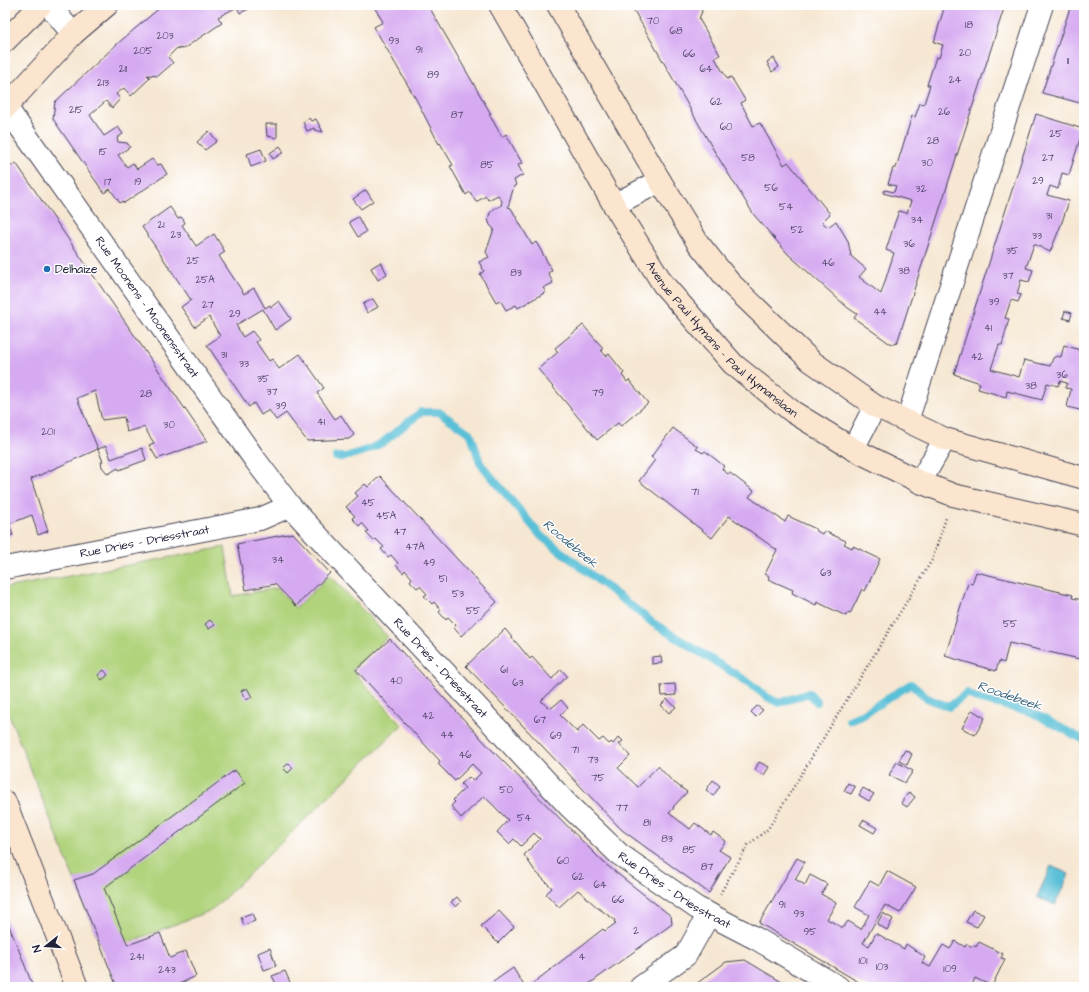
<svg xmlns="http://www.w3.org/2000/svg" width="1089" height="992" font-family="'Architects Daughter',sans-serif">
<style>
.green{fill:#b0d37c;stroke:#697a5c}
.water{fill:#5ac0d7;stroke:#3e7189}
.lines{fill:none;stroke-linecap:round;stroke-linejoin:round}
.stream{stroke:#5ac0d7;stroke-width:8}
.building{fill:#d6aaf1}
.street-casing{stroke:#424052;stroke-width:24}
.secondary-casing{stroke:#424052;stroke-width:24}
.path{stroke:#424052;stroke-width:2.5;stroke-dasharray:1 3;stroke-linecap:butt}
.street{stroke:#fff;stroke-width:22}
.secondary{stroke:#fbe5cf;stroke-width:22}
.poi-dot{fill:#1f6fb2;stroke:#fff;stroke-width:1.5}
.labels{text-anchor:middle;stroke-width:3;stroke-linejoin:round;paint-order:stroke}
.number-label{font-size:10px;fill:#4f4468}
.poi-label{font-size:12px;fill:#22223b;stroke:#fff;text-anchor:start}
.street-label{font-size:12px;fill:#22223b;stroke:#fff}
.water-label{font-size:13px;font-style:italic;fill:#386179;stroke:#fff}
</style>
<rect width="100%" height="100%" fill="#fff"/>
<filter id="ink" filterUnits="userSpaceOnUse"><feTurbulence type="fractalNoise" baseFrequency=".025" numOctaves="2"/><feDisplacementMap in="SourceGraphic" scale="8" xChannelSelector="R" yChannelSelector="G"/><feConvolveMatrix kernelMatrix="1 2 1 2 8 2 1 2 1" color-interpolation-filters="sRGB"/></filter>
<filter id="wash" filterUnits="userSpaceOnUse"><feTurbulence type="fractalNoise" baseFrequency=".012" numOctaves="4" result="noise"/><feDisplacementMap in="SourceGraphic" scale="16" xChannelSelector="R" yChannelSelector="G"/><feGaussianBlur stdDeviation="0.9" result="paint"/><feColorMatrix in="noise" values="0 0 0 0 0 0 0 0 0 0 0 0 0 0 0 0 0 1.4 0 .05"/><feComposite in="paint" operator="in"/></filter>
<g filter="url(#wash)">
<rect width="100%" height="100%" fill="#f6e7d2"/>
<path class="green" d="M225 547 233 596 277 588 296 608 330 575 388 637 352 670 402 725 212 910 103 952 5 705V588Z"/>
<path class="water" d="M1051 866 1069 874 1055 905 1037 897Z"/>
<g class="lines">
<path class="stream" d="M336 457H345L367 450 382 443 421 412H439L471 434 480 463 541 536 653 623 748 682 767 697 779 703 809 693 817 702
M849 720 863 714 911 684 927 698 949 707 967 693 980 700 1029 711 1084 740"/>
</g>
<g id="blocks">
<path class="building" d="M163 5H257L240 13 237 7 218 17 222 23 183 49 177 48 168 57 173 63 158 76 147 75 150 78 131 96 124 88 116 94 120 99 112 108 106 101 90 115 104 136 118 127 123 134 117 138 118 142 127 143 130 147 118 155 127 167 133 163 137 169 152 159 157 165 161 164 167 174 124 203 122 201 120 203 110 189 104 193 53 119 55 102 117 44Z
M373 5H428L491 114H489L502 137 506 134 522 163 518 165 523 175 514 180 516 185 514 186 508 207 511 208 532 245 536 242 552 270 548 273 553 283 543 288 546 292 518 308 516 305 506 310 500 300 496 302 480 274 484 271 479 262 489 257 486 252 494 229 490 225 488 219 490 213 495 208 501 206 502 201 498 195 488 200 486 196 476 202 470 192 466 195 450 166 453 165 440 143 439 144 417 101 374 27 383 22Z
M627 5H684L686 8 692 5H699L702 11 699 19 720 55 715 58 727 79 731 77 745 100 741 103 753 126 760 123 784 165 788 162 830 214 822 222 824 224 828 227 836 221 848 241 851 256 866 269 859 277 881 294 894 253 886 250 894 225 899 211 907 213 911 201 883 193 885 190 894 192 896 186 888 184 893 168H896L912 116 915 117 920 103 924 104 930 85H927L936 57 939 58 943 45 934 42 945 5H1005L897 343 894 344 889 343 854 318 857 314 848 308 788 254 754 215 713 149 632 7Z
M1071 5H1084V104L1042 93Z
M774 58 779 67 772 72 767 62Z
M1036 114 1083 129 1069 175 1062 173 1058 189 1050 186 1047 195 1069 201 1061 225 1050 252 1034 244 1026 268 1033 270 1029 282 1021 280 1017 294 1021 295 1018 302 1011 300 1005 318 1009 319 1002 345H999L991 369 1019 377 1024 360 1050 366 1053 358 1057 356 1061 357 1064 345 1083 351 1080 360 1084 361V411L1067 407 1071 389 1065 388 1067 383 1060 381 1058 386 1047 383 1042 400 1007 391 1006 397 978 389 980 383 954 374Z
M309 118 311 121 316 119 323 132 315 130 314 128 307 131 303 122Z
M266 124H277V138L267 136Z
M209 131 217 141 205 150 197 142Z
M280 146 284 152 273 159 270 153Z
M261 149 266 161 251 167 247 154Z
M16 163 207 441 157 459 149 445 154 443 144 427 127 432 124 417 102 420 95 391 77 398 98 449 31 479 48 531 38 535 32 515 9 524 13 535 5 537V170Z
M366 190 373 201 361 209 353 199Z
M170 207 178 219 181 217 183 219 185 223 182 225 196 246 214 234 225 252 219 256 244 294 254 288 265 308 270 305 271 307 279 301 291 319 275 330 263 309 236 325 243 337 252 331 259 340 256 342 269 361 272 359 279 369 300 354 324 388 317 393 335 419 341 415 354 435 349 439 307 441 286 413 276 420 269 410 261 415 254 403 249 407 207 345 220 336 209 317 195 327 181 307 191 300 142 227Z
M358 217 366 232 358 237 349 222Z
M381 262 387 274 378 280 371 268Z
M373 299 378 307 367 313 363 304Z
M1065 311 1072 313 1070 320 1063 318Z
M583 325 603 348 601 350 606 356 609 354 624 373 622 375 627 382 629 380 648 403 621 426 618 423 597 440 538 369 558 352 555 348Z
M673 428 698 447 696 449 703 453 705 451 724 466 722 469 728 474 730 473 754 491 749 497 785 522 788 516 816 529 815 530 822 534 824 531 846 541 844 544 852 548 853 546 880 559 865 591 862 589 850 614 847 613 846 616 817 602 816 605 792 593 793 590 768 579 769 576 765 574 777 550 729 516 712 538 639 481 655 460 651 457Z
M106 446 111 459 142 448 146 460 119 470 118 468 108 474 102 467 101 462H103L98 449Z
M380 476 497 602 461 636 454 628 456 625 448 617 446 620 439 612 441 610 434 602 432 604 424 596 427 594 420 586 417 588 410 581 412 578 405 570 403 573 396 565 398 563 391 555 388 557 381 549 384 547 376 539 374 541 366 533 369 531 362 523 359 526 352 518 355 516 346 507 358 496 355 493 365 484 368 487Z
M293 533 330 573 296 606 275 584 246 590 237 544Z
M976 572 1073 595 1072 598 1084 600V660L1009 643 1004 663 999 661 996 671 945 656 968 583 972 584Z
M210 620 215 625 209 629 205 624Z
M505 629 530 659 532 657 552 679 561 669 567 676 541 701 550 709 561 700 568 708 560 715 577 732 583 725 599 741 603 738 609 744 611 742 613 744 619 737 623 741 619 744 630 756 618 768 638 787 658 766 672 781 687 792 673 807 674 808 669 813 690 829 695 823 711 835 713 832 726 841 719 850 730 857 709 893 622 830 466 666Z
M390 639 489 747 604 863 671 916 672 924 585 987H528L603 929 605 931 616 923 614 922 615 920 598 908 578 890 559 907 546 894 552 888 535 871 524 855 540 839 534 833 521 846 514 839 509 844 497 832 508 820 484 796 461 818 451 806 455 802 453 800 465 788 461 784 469 777 473 781 481 773 472 764 455 781 438 764 440 761 356 670Z
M661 656 662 663 652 664V657Z
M104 670 108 675 102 680 98 675Z
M675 684 676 695 662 696 661 685Z
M247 688 252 697 246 700 241 691Z
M667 699 676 707 669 713 661 705Z
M757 706 763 710 756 717 751 712Z
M972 710 985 718 975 735 962 728Z
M905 750 912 754 907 765 899 761Z
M759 762 769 767 764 775 755 770Z
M897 762 913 771 905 783 889 775Z
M289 763 293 768 288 773 283 768Z
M235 770 245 783 104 888 128 945 160 933 170 958 186 951 196 976 173 987H117L74 880 93 874Z
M713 780 720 786 713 796 706 790Z
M848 783 855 787 851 794 844 791Z
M863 788 874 794 869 801 859 795Z
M909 792 915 797 907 807 901 803Z
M863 820 877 828 874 833 860 825Z
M797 858 805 862 795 879 805 885 810 875 827 884 821 894 836 903 827 919 843 928 848 921 861 929 869 915 855 907 870 881 879 886 887 871 916 887 900 913 885 905 863 943 869 946 876 933 904 949 906 944 925 957 922 963 930 967 943 945 950 949 955 941 965 947 967 944 972 947 973 945 976 947 979 942 1003 954 1001 958 1005 959 992 986 975 978 971 987H867L759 923Z
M457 897 461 902 456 907 451 902Z
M973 910 984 915 977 927 966 922Z
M499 911 514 927 498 943 481 926Z
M252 913 255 921 244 925 241 917Z
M883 913 893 919 887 930 877 924Z
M5 916 22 958 33 987H5Z
M270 948 276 966 264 970 258 953Z
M745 960 790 987H692L726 962Z
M513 968 525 987H486Z
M285 971 292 987H278L272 976Z"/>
</g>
</g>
<g filter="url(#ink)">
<use href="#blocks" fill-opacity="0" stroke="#424052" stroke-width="1"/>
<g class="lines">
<defs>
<g id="street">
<path d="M49 5 73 34"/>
<path id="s1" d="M6 107 256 461 290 506 569 806 619 854 697 908 757 939 838 987"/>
<path d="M614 205 660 181"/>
<path d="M907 421 1042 5"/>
<path d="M853 449 875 406"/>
<path d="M920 482 945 439"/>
<path id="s2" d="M5 568 260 519 290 506"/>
<path d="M641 987 686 955 709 914"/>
</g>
<g id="secondary">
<path id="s3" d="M500 5 614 205 663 284 733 364 793 412 853 449 920 482 953 495 1084 525"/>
<path d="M558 5 660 181 698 243 730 283 811 361 875 406 945 439 1084 478"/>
<path d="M5 41 41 5"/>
<path d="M5 108 73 34 107 5"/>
<path d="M5 802 77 987"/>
</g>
</defs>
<use href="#street" class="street-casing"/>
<use href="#secondary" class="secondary-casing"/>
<path class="path" d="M720 894 748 845 768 829 932 560 946 518"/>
<use href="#street" class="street"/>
<use href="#secondary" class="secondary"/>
</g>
</g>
<circle class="poi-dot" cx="47" cy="269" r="4"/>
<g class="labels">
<g class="number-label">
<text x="653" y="24">70</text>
<text x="969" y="28">18</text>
<text x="676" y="34">68</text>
<text x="165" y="39">203</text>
<text x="394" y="44">93</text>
<text x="419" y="53">91</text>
<text x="143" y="54">205</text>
<text x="965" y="56">20</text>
<text x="689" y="57">66</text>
<text x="1068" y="64">11</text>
<text x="123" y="72">211</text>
<text x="706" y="72">64</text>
<text x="433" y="78">89</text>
<text x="955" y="83">24</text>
<text x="103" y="86">213</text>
<text x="716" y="105">62</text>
<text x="76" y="113">215</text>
<text x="944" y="115">26</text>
<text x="457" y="118">87</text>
<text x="726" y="130">60</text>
<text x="1056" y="137">25</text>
<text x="933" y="144">28</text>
<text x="103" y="155">15</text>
<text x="748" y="161">58</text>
<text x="1048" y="161">27</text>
<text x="927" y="166">30</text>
<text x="487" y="168">85</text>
<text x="1038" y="184">29</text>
<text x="108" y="185">17</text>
<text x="138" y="185">19</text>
<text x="771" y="191">56</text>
<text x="921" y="192">32</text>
<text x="786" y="210">54</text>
<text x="1049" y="219">31</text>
<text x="917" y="223">34</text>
<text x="161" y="228">21</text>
<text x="797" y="233">52</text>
<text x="176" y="238">23</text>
<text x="1037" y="239">33</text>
<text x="909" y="247">36</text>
<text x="1012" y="254">35</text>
<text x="193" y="264">25</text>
<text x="828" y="266">46</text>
<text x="904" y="274">38</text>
<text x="516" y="276">83</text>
<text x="1008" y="279">37</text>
<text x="205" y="283">25A</text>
<text x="994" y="305">39</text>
<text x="208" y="308">27</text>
<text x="880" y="315">44</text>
<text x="235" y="317">29</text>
<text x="988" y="331">41</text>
<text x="224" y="358">31</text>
<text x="977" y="360">42</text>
<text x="244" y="367">33</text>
<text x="1062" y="378">36</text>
<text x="263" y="382">35</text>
<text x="1031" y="389">38</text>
<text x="272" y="395">37</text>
<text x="598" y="396">79</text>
<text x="146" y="397">28</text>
<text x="281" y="409">39</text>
<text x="321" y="425">41</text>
<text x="169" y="428">30</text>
<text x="48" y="435">201</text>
<text x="695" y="495">71</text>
<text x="368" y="506">45</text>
<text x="386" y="519">45A</text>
<text x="400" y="535">47</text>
<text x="415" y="550">47A</text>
<text x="278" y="563">34</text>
<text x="429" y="566">49</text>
<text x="826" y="576">63</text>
<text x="443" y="582">51</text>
<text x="458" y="597">53</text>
<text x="473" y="614">55</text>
<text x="1010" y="627">55</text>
<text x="504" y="673">61</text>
<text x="396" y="684">40</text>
<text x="518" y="686">63</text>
<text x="428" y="719">42</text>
<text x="540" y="723">67</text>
<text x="447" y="738">44</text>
<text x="556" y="739">69</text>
<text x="575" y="753">71</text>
<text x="465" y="758">46</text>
<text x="593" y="763">73</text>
<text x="598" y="781">75</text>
<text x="506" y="793">50</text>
<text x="622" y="811">77</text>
<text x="524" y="821">54</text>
<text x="647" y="826">81</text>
<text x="667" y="842">83</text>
<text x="689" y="853">85</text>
<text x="563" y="864">60</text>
<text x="707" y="870">87</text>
<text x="578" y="880">62</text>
<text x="600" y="888">64</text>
<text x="618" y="903">66</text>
<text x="782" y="908">91</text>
<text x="799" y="917">93</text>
<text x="636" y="934">2</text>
<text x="810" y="935">95</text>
<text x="137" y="960">241</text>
<text x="582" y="960">4</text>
<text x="863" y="964">101</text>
<text x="882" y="970">103</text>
<text x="950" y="972">109</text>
<text x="167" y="973">243</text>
</g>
<g class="poi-label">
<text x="55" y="273">Delhaize</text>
</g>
<g class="street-label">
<text dy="4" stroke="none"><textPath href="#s1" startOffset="245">Rue Moonens - Moonensstraat</textPath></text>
<text dy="4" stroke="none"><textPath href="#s3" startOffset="404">Avenue Paul Hymans - Paul Hymanslaan</textPath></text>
<text dy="4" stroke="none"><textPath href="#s2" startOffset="142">Rue Dries - Driesstraat</textPath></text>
<text dy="4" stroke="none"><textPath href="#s1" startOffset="711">Rue Dries - Driesstraat</textPath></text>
<text dy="4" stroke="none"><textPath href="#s1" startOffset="1035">Rue Dries - Driesstraat</textPath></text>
</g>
<g class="water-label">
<text transform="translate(571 543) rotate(40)" y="5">Roodebeek</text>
<text transform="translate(1010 695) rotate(19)" y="5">Roodebeek</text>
</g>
</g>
<rect width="1089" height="992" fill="none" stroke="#fff" stroke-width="20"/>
<g transform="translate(46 946) rotate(253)" stroke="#ffffff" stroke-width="3" paint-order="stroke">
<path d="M0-3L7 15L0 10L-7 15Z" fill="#22223b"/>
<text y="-6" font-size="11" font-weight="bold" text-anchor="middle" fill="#22223b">N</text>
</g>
</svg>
